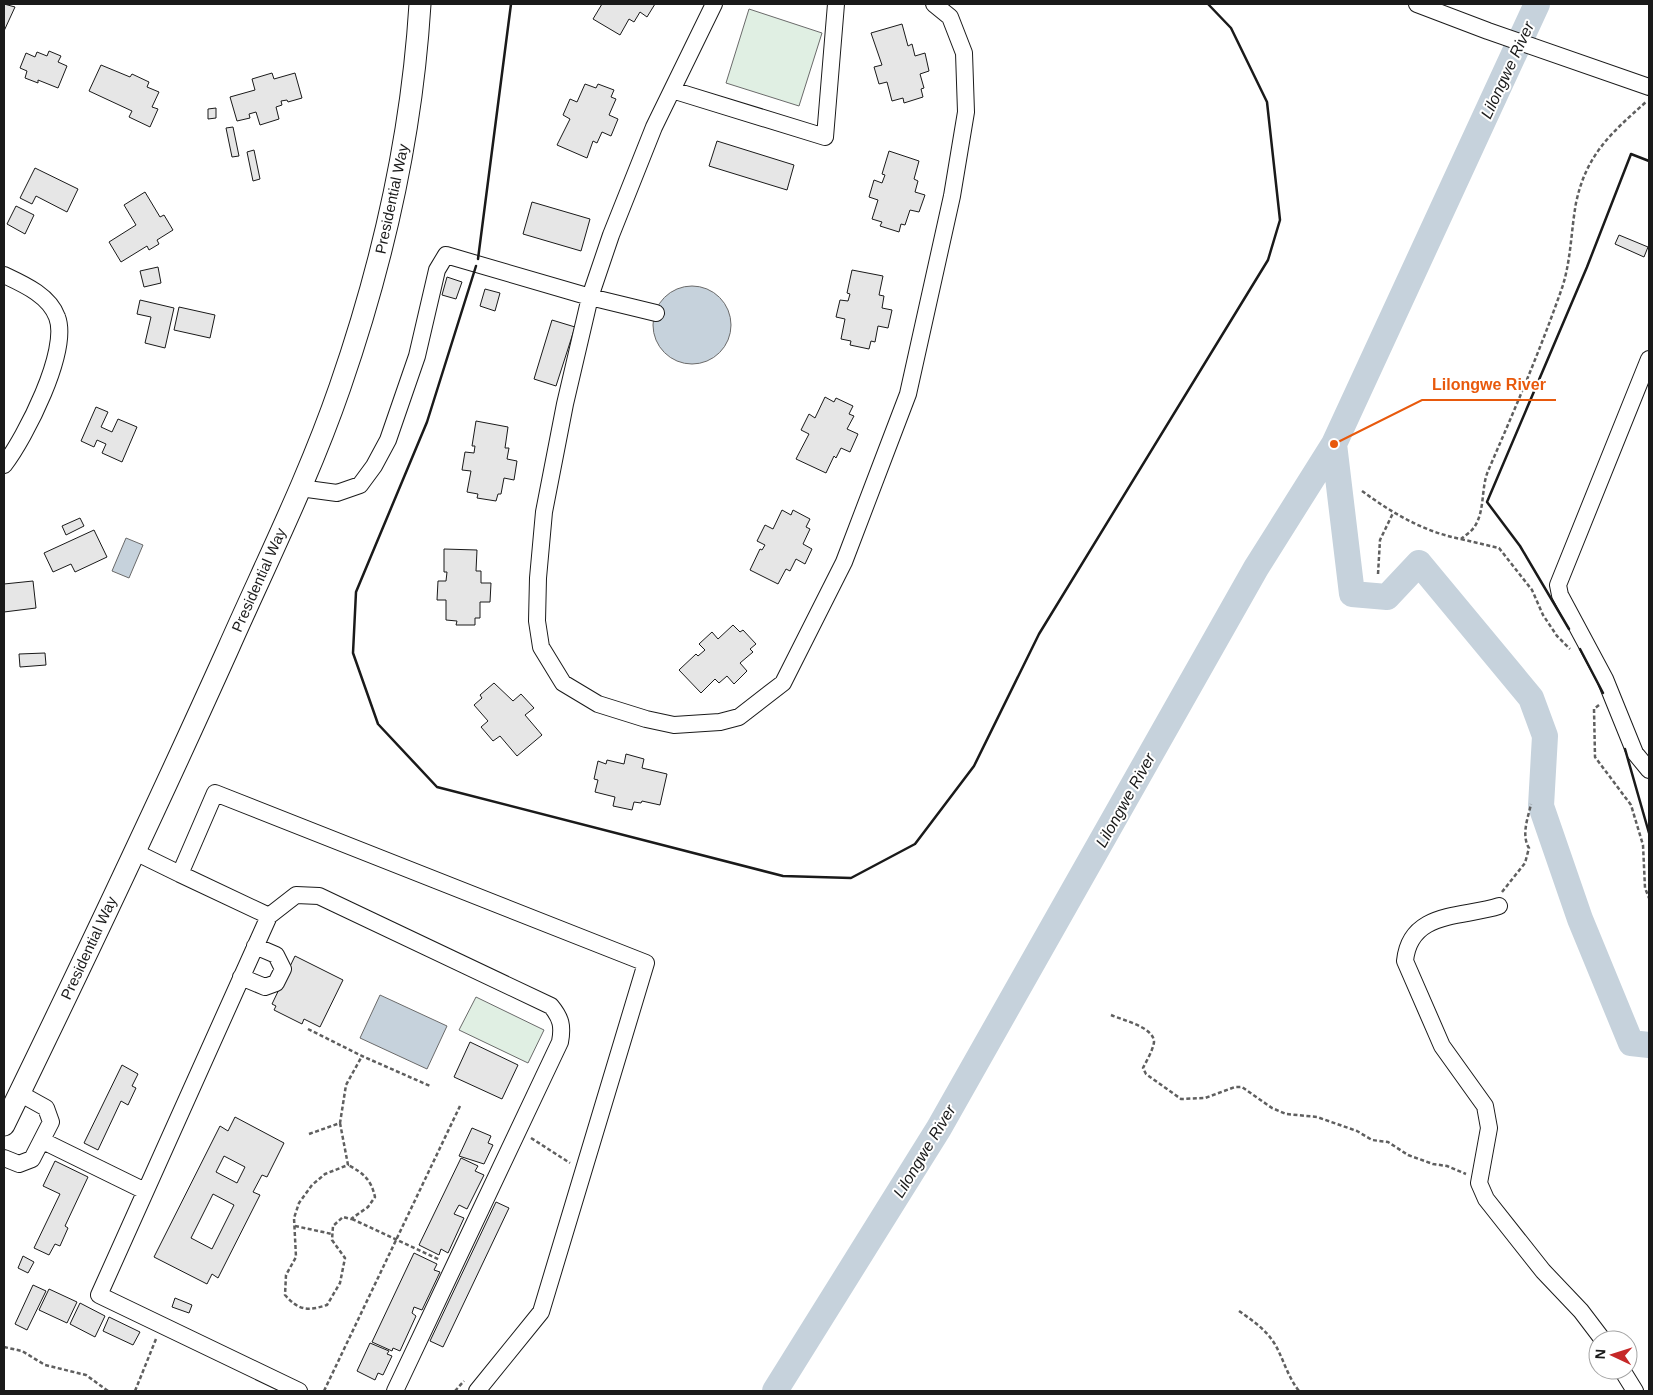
<svg xmlns="http://www.w3.org/2000/svg" width="1653" height="1395" font-family="Arial,sans-serif">
<style>
.green{fill:#e0efe3;stroke:#6a6a6a}
.water{fill:#c6d2dc;stroke:#6a6a6a}
.lines{fill:none;stroke-linecap:round;stroke-linejoin:round}
.river{stroke:#c6d2dc;stroke-width:26}
.building{fill:#e6e6e6;stroke:#1a1a1a;fill-rule:evenodd}
.minor-casing{stroke:#1a1a1a;stroke-width:18}
.major-casing{stroke:#1a1a1a;stroke-width:23}
.path{stroke:#5f5f5f;stroke-width:2.5;stroke-dasharray:4 2.5;stroke-linecap:butt}
.minor{stroke:#fff;stroke-width:16}
.major{stroke:#fff;stroke-width:21}
.wall{stroke:#1a1a1a;stroke-width:2.5}
.labels{text-anchor:middle;stroke-width:4;stroke-linejoin:round;paint-order:stroke}
.street-label{font-size:15px;fill:#1a1a1a;stroke:#fff}
.water-label{font-size:16px;font-style:italic;fill:#1a1a1a;stroke:#fff}
.leader{fill:none;stroke:#e8590c;stroke-width:2}
.callout-dot{fill:#e8590c;stroke:#fff;stroke-width:2}
.callout-label{font-size:16px;text-anchor:middle;font-weight:bold;fill:#e8590c;stroke:#fff;stroke-width:4;stroke-linejoin:round;paint-order:stroke}
</style>
<rect width="100%" height="100%" fill="#fff"/>
<path class="green" d="M749 9 822 33 799 106 726 83Z
M476 997 544 1030 528 1063 459 1030Z"/>
<path class="water" d="M653 325a39 39 0 1 1 78 0a39 39 0 1 1-78 0Z
M126 538 143 545 129 578 112 571Z
M380 995 447 1026 427 1069 360 1038Z"/>
<g class="lines">
<path class="river" d="M1334 444 1352 594 1387 597 1419 563 1531 698 1545 736 1541 806 1580 919 1631 1043 1649 1045
M775 1391 939 1128 1256 568 1334 444 1537 4"/>
</g>
<path class="building" d="M4 4 15 7 4 31Z
M602 4H655L647 17 640 12 634 22 629 19 620 35 593 19Z
M902 24 908 46 912 44 915 56 925 53 929 71 920 74 924 88 921 89 923 97 904 103 903 98 892 101 887 82 879 84 874 67 882 65 871 33Z
M49 51 61 56 58 62 67 66 58 88 38 80V83L25 78 27 71 20 68 26 53 35 57 37 52 47 56Z
M101 65 130 77 132 74 149 82 147 87 159 92 152 107 158 109 150 127 129 117 132 111 89 91Z
M272 73 274 79 295 73 302 98 288 102 287 100 281 101 282 105 276 107 279 119 260 125 256 112 249 114 250 118 237 121 230 97 255 90 252 79Z
M585 84 596 88 598 84 614 90 611 97 616 99 609 115 618 119 611 136 602 132 597 143 593 141 587 158 557 145 570 119 563 115 570 99 577 102Z
M216 108V118L208 119V109Z
M233 127 239 156 232 157 226 128Z
M717 141 794 165 787 190 709 166Z
M254 150 260 179 253 181 247 152Z
M889 151 919 161 914 179 918 181 915 192 925 195 919 212 910 210 905 225 901 224 899 232 880 226 882 222 872 219 878 200 869 197 874 180 882 183 885 175 882 174Z
M35 168 78 189 67 212 36 196 32 204 20 198Z
M145 192 160 217 164 215 173 230 157 240 159 244 149 250 147 246 121 262 109 242 136 225 124 205Z
M532 202 590 219 581 251 523 234Z
M16 206 34 215 25 234 7 224Z
M1619 235 1648 247 1644 257 1615 244Z
M158 267 161 283 144 287 140 271Z
M852 270 883 276 879 295 884 296 882 308 892 310 888 328 878 326 875 342 871 341 869 349 850 345 851 341 841 339 845 319 836 317 840 300 848 301 850 294 847 293Z
M447 277 462 282 456 299 442 295Z
M485 289 500 293 495 311 480 306Z
M140 300 174 308 165 348 145 343 151 317 137 314Z
M179 307 215 315 210 338 174 330Z
M552 320 575 327 556 386 534 379Z
M825 397 834 402 836 398 853 406 849 414 854 416 847 429 858 434 850 452 841 448 836 458 834 456 826 473 796 459 809 434 801 430 809 414 815 418Z
M96 407 108 412 101 427 112 432 118 419 137 427 122 462 102 453 106 444 97 440 94 447 81 441Z
M476 421 508 427 505 448H509L507 459 517 461 514 480 504 478 501 494H498L496 501 477 498 478 494 467 492 471 471 462 470 465 452 474 453 475 446H472Z
M782 510 791 515 793 510 810 519 806 527 810 529 803 544 812 549 805 564 796 559 790 571 786 569 778 584 750 570 760 549 762 550 765 545 757 541 765 525 773 529Z
M80 518 84 526 66 535 62 526Z
M94 530 107 557 75 572 71 564 53 572 44 553Z
M444 549 477 550 476 571H481V583H491L490 602H480V618H475V625H456L457 621 446 620V600H437L438 581H446L447 572H444Z
M33 581 36 608 4 612V617V584Z
M733 625 740 632 743 630 756 644 750 649 753 652 740 663 747 671 734 684 727 676 719 683 715 679 701 693 679 670 696 654 698 656 705 650 699 644 712 632 718 639Z
M45 653 46 665 20 667 19 654Z
M494 683 513 701 521 694 534 708 525 715 542 735 517 756 500 736 493 741 481 727 488 721 474 705 482 698 480 695Z
M626 754 644 759 642 768 667 774 660 805 642 801 641 803 634 802 632 810 613 806 615 797 595 792 598 780 594 779 598 761 606 764 607 760 624 764Z
M295 956 343 980 320 1027 304 1019 302 1024 274 1010 276 1006 272 1004Z
M470 1042 518 1065 502 1099 454 1077Z
M122 1065 138 1074 132 1086 136 1088 128 1105 121 1101 98 1150 84 1143Z
M235 1117 284 1143 267 1177 262 1175 253 1192 260 1195 218 1278 212 1274 207 1284 154 1257 220 1126 228 1131ZM224 1156 245 1167 237 1183 216 1172ZM213 1194 234 1205 212 1249 191 1238Z
M472 1128 491 1136 488 1143 493 1145 484 1164 459 1156Z
M461 1158 478 1166 475 1171 484 1175 467 1209 459 1205 454 1214 464 1218 448 1253 441 1249 439 1255 419 1245Z
M55 1161 88 1177 65 1226 68 1228 60 1246 55 1244 49 1255 34 1248 60 1194 43 1186Z
M496 1202 509 1208 443 1347 430 1341Z
M414 1253 437 1264 434 1270 440 1272 422 1310 414 1307 412 1313 416 1316 400 1351 393 1348 392 1351 372 1342Z
M23 1256 34 1262 28 1273 18 1268Z
M33 1285 46 1291 27 1330 15 1324Z
M49 1289 77 1302 67 1323 39 1310Z
M175 1298 192 1305 189 1313 172 1307Z
M80 1303 105 1316 95 1337 70 1324Z
M109 1317 140 1332 133 1345 103 1331Z
M370 1343 389 1351 387 1354 392 1356 383 1375 378 1373 375 1380 357 1371Z"/>
<g class="lines">
<defs>
<path id="minor" d="M714 4 654 127 611 235 590 297 565 404 544 512 538 578 537 621 541 647 563 683 598 704 646 719 674 725 720 722 739 717 783 683 844 562 908 394 952 196 966 112 964 53 950 17 934 4
M1417 4 1488 31 1649 87
M672 90 825 137 836 4
M4 275C23 284 49 295 57 317 70 350 25 438 4 465
M1649 359 1558 585 1560 595 1605 679 1635 753 1649 770
M300 488 337 493 360 485 374 466 388 440 417 356 437 270 446 255 590 297 656 313
M135 852 180 874 215 793 646 963 541 1312 477 1391
M180 874 269 916
M1499 906C1463 918 1410 910 1405 961L1442 1046 1485 1106 1489 1128 1479 1183 1486 1199 1543 1271 1581 1311 1603 1340
M241 977 265 987 276 983 283 969 276 955 255 946
M43 1141 145 1191
M4 1158 19 1164 32 1159 51 1122 46 1108 19 1093
M1622 1370 1635 1391
M299 1391 99 1295 269 916 296 895 319 896 551 1006C561 1018 563 1026 560 1042L395 1391"/>
<path id="major" d="M4 1125C81 967 156 809 228 649 266 563 309 477 340 387 383 263 412 135 420 4"/>
</defs>
<use href="#minor" class="minor-casing"/>
<use href="#major" class="major-casing"/>
<path class="path" d="M1362 491C1392 513 1424 532 1461 539 1466 535 1472 531 1475 526 1485 510 1481 488 1488 471 1514 411 1540 351 1562 288 1571 261 1571 231 1576 203 1586 155 1611 133 1646 102
M1461 539 1499 548 1532 590 1543 615 1557 636 1570 649
M1378 574 1380 540 1393 513
M1599 705 1594 709 1595 757 1631 805 1643 845 1645 888 1649 898
M1502 892 1525 863 1529 848C1521 835 1528 818 1531 804
M1111 1015C1122 1020 1154 1027 1154 1042 1153 1050 1147 1060 1143 1068L1146 1074 1181 1099 1205 1098 1235 1087H1242L1272 1108 1286 1114 1317 1117 1357 1131 1372 1140 1388 1142 1408 1155 1433 1164 1447 1166 1466 1174
M308 1029 362 1056 430 1086
M340 1123 348 1165 325 1174 312 1185 299 1203 294 1218 296 1257 286 1275 285 1295C299 1311 308 1311 327 1305L340 1283 345 1258 332 1240 333 1226 343 1217 351 1219 368 1207 375 1197C371 1179 363 1173 348 1165
M309 1134 340 1123 346 1085 362 1056
M531 1138 570 1163
M352 1219 440 1260
M295 1226 332 1234
M1239 1311C1253 1321 1267 1330 1276 1346 1284 1361 1288 1377 1299 1391
M4 1347 22 1351 45 1365 86 1375 108 1391
M135 1391 156 1339
M324 1391 460 1106
M455 1391 464 1381"/>
<use href="#minor" class="minor"/>
<use href="#major" class="major"/>
<path class="wall" d="M478 259 511 4
M476 266 427 422 356 592 353 653 378 724 437 787 783 876 851 878 915 844 974 766 1039 634 1268 260 1280 220 1267 102 1231 28 1208 4
M1569 629 1520 546 1487 502 1587 267 1631 154 1649 161
M1580 649 1603 693
M1625 749 1649 833"/>
</g>
<g class="labels">
<g class="street-label">
<text transform="translate(392 199) rotate(-78)" y="5">Presidential Way</text>
<text transform="translate(259 580) rotate(-66)" y="5">Presidential Way</text>
<text transform="translate(89 948) rotate(-65)" y="5">Presidential Way</text>
</g>
<g class="water-label">
<text transform="translate(1507 70) rotate(-65)" y="6">Lilongwe River</text>
<text transform="translate(1125 800) rotate(-61)" y="6">Lilongwe River</text>
<text transform="translate(924 1151) rotate(-59)" y="6">Lilongwe River</text>
</g>
</g>
<path class="leader" d="M1334 444L1422 400H1556"/>
<circle class="callout-dot" cx="1334" cy="444" r="5"/>
<g class="callout-label">
<text x="1489" y="390">Lilongwe River</text>
</g>
<rect width="1653" height="1395" fill="none" stroke="#1a1a1a" stroke-width="10"/>
<g transform="translate(1613 1355) rotate(274)"><circle r="24" fill="#ffffff" stroke="#a3a3a3"/>
<path d="M0-4L9 19L0 12L-9 19Z" fill="#c62828"/>
<text y="-8" font-size="14" font-weight="bold" text-anchor="middle" fill="#1a1a1a">N</text>
</g>
</svg>
